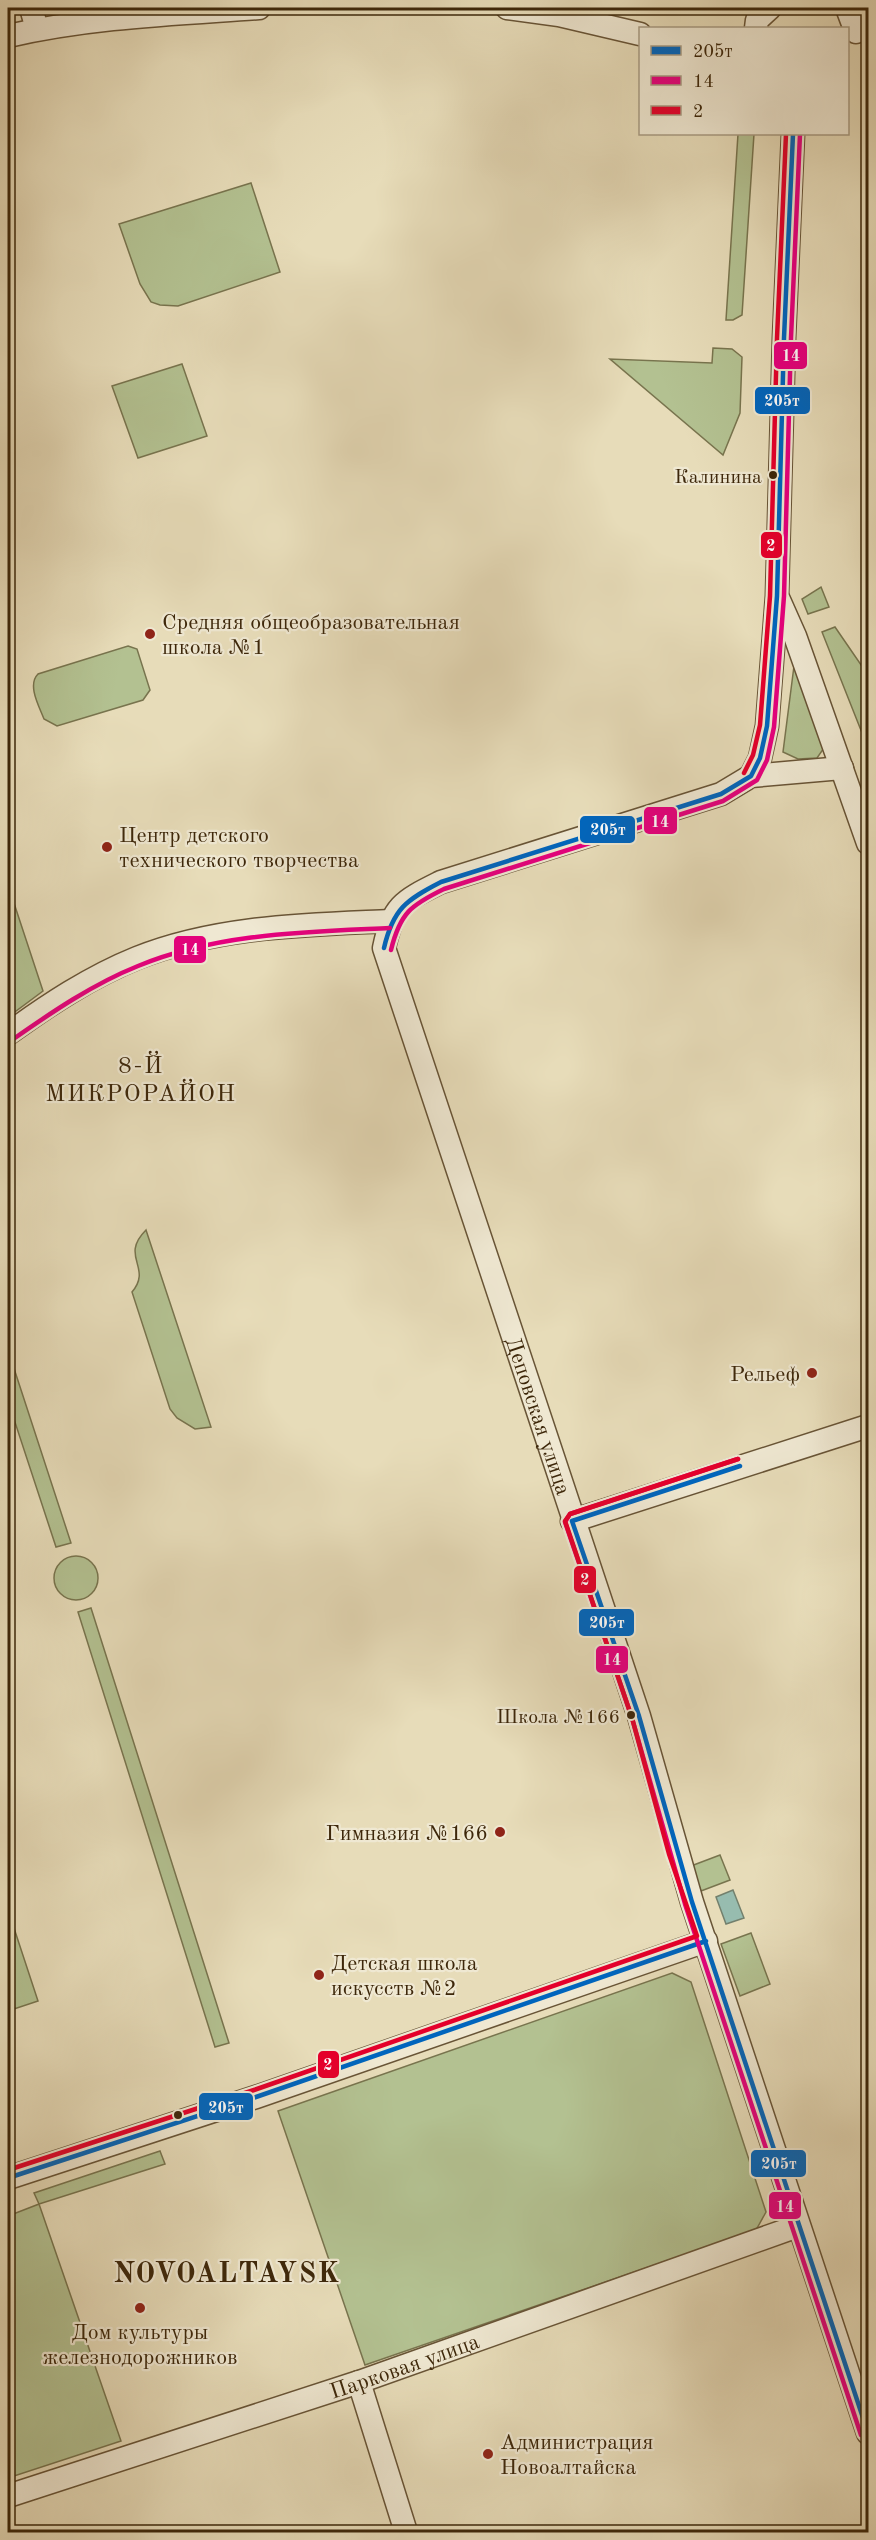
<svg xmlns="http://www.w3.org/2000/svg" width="876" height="2540" font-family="'Old Standard TT',serif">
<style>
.green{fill:#b3c191;stroke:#78744e;stroke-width:1.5}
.water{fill:#97bcaf;stroke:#73806d;stroke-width:1.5}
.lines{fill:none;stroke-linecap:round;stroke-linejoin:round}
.minor-casing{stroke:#685436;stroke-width:25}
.minor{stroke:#efe8d2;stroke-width:22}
.bus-1-casing{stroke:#efe8d2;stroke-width:9}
.bus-2-casing{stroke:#efe8d2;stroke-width:9}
.bus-3-casing{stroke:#efe8d2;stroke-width:9}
.bus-1{stroke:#0065bd;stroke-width:4.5}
.bus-2{stroke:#e5007d;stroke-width:4.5}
.bus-3{stroke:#e4002b;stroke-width:4.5}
.bus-dot{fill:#3d270a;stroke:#efe8d2;stroke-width:2}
.poi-dot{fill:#8f2418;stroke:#efe8d2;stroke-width:2}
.labels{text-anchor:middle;stroke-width:4.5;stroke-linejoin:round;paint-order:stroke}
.bus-label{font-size:20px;fill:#3d270a;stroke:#efe8d2;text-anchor:end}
.poi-label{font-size:22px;fill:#3d270a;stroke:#efe8d2;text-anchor:start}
.street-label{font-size:22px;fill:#3d270a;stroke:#efe8d2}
.neighbourhood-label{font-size:24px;letter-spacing:1.5px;fill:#3d270a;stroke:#efe8d2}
.district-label{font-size:28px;font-weight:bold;letter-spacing:1.5px;fill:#3d270a;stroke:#efe8d2}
.line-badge{stroke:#efe8d2;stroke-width:2}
.badge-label{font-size:16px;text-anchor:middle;font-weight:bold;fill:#fff}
</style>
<rect width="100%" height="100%" fill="#e7dcb9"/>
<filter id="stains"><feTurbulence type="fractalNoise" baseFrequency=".00333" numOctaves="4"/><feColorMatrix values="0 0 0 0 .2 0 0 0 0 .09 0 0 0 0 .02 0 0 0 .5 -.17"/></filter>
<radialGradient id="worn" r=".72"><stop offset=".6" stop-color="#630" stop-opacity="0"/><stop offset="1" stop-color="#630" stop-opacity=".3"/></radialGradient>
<path class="green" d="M738 134H754L742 315 733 320H726Z
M251 183 280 272 178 306 160 305 151 302 140 284 119 224Z
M713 348 732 349 742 357 740 413 723 455 610 359 712 363Z
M182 364 207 436 138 458 112 386Z
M821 587 829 607 808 614 802 599Z
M835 627 868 675V742L866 743 822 632Z
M128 646 137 649 150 690 143 700 57 726 44 719C39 706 27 685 38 674Z
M794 666 824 748 817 758 798 759 783 752Z
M8 885 43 991 8 1017Z
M146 1230 211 1427 195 1429 177 1418 170 1409 132 1292C153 1267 119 1257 146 1230Z
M8 1350 71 1543 56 1547 8 1401Z
M54 1578a22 22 0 1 1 44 0a22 22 0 1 1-44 0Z
M91 1608 229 2043 215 2047 78 1612Z
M720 1855 730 1880 701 1891 691 1866Z
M11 1919 38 2001 8 2011V1920Z
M751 1933 770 1984 740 1996 721 1944Z
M672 1973 691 1982 766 2212 756 2230 365 2365 278 2111Z
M160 2151 165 2164 39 2204 121 2441 8 2478V2216L39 2204 34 2193Z"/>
<path class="water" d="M733 1890 744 1918 726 1924 716 1897Z"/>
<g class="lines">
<defs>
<g id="minor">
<path d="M31 8 37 29"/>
<path d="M507 8 559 15 640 34"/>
<path d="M847 8 856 32"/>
<path d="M756 28 757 20 770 8"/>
<path d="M8 36C90 17 175 14 259 8"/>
<path d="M779 600 795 636 868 843"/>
<path id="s1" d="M842 768 751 776 721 794 441 882C403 901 393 905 384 948L639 1716 692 1902 868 2433"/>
<path d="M751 776 760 758 767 726 777 596 784 338 793 134"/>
<path d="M8 1034C48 1005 90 977 137 958 217 926 305 925 390 921"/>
<path d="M572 1521 868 1426"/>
<path d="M8 2178 256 2097 706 1941"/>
<path d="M359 2382 406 2532"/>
<path id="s2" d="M8 2496 359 2382 798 2226"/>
</g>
</defs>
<use href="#minor" class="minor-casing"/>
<use href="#minor" class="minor"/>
<defs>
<path id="bus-1" d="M384 948C393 909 406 900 441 882L721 794 751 776 760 758 767 726 777 596 784 338 793 134
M740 1466 572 1521 639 1716 692 1902 868 2433
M8 2178 256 2097 706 1941"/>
<path id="bus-2" d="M391 950C400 913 411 905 444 889L723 801 757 780 767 760 774 727 784 596 791 338 800 134
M12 1040C52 1012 93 984 138 966 218 933 306 932 390 928
M738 1459 570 1514 565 1522 632 1718 685 1904 861 2435"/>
<path id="bus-3" d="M744 773 753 755 760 725 770 596 777 338 786 134
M8 2170 254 2090 697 1936 669 1854 632 1718 565 1521 570 1514 738 1459"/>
</defs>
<use href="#bus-1" class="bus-1-casing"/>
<use href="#bus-2" class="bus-2-casing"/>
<use href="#bus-3" class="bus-3-casing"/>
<use href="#bus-1" class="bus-1"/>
<use href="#bus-2" class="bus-2"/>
<use href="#bus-3" class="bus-3"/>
</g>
<g class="bus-dot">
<circle cx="773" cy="475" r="5"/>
<circle cx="631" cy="1715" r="5"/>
<circle cx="178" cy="2115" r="5"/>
</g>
<g class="poi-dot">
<circle cx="150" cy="634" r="6"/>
<circle cx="107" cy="847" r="6"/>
<circle cx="812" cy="1373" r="6"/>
<circle cx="500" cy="1832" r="6"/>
<circle cx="319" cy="1975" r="6"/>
<circle cx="140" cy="2308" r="6"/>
<circle cx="488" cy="2454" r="6"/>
</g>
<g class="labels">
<g class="bus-label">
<text x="762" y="483">Калинина</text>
<text x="620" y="1723">Школа №166</text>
</g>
<g class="poi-label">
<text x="162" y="629">Средняя общеобразовательная<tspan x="162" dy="25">школа №1</tspan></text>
<text x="119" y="842">Центр детского<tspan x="119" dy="25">технического творчества</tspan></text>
<text x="800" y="1381" text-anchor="end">Рельеф</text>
<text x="488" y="1840" text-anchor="end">Гимназия №166</text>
<text x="331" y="1970">Детская школа<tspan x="331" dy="25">искусств №2</tspan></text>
<text x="140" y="2339" text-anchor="middle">Дом культуры<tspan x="140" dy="25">железнодорожников</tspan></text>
<text x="500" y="2449">Администрация<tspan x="500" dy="25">Новоалтайска</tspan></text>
</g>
<g class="street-label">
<text dy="8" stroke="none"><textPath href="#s1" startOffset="1005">Деповская улица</textPath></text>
<text dy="8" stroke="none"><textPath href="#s2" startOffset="417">Парковая улица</textPath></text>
</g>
<g class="neighbourhood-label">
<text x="141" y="1073">8-Й<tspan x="141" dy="28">МИКРОРАЙОН</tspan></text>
</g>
<g class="district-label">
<text x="227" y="2282">NOVOALTAYSK</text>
</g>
</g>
<g class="line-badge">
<rect x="773" y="341" width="35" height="29" rx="6" fill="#e5007d"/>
<rect x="754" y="386" width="57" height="29" rx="6" fill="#0065bd"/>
<rect x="760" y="531" width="23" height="28" rx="6" fill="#e4002b"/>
<rect x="643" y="806" width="35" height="29" rx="6" fill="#e5007d"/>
<rect x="579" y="815" width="57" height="29" rx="6" fill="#0065bd"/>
<rect x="173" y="935" width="34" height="29" rx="6" fill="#e5007d"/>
<rect x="573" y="1565" width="24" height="29" rx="6" fill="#e4002b"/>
<rect x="578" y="1608" width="57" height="29" rx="6" fill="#0065bd"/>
<rect x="595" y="1645" width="34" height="29" rx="6" fill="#e5007d"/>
<rect x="317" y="2050" width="23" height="29" rx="6" fill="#e4002b"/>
<rect x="198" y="2092" width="56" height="29" rx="6" fill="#0065bd"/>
<rect x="750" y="2149" width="57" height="29" rx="6" fill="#0065bd"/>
<rect x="768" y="2191" width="34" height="29" rx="6" fill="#e5007d"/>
</g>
<g class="badge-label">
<text x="791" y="361">14</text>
<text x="782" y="406">205т</text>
<text x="771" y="551">2</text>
<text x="660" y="827">14</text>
<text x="608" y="835">205т</text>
<text x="190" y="955">14</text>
<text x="585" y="1585">2</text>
<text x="607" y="1628">205т</text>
<text x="612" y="1665">14</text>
<text x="328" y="2070">2</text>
<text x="226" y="2113">205т</text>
<text x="779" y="2169">205т</text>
<text x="785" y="2212">14</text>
</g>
<rect width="876" height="2540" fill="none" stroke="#e7dcb9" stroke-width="30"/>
<rect x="9" y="9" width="858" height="2522" fill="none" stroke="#3d270a" stroke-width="3"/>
<rect x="15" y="15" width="846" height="2510" fill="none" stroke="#3d270a" stroke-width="1.5"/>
<rect x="639" y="27" width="210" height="108" fill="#efe8d2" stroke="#a89b82" stroke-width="1.5"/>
<rect x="651" y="46" width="30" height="9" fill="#0065bd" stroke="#a89b82" stroke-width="1.5"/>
<text x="693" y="57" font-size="18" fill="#3d270a">205т</text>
<rect x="651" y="76" width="30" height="9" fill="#e5007d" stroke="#a89b82" stroke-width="1.5"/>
<text x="693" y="87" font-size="18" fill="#3d270a">14</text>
<rect x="651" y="106" width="30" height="9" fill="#e4002b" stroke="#a89b82" stroke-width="1.5"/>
<text x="693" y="117" font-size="18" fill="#3d270a">2</text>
<rect width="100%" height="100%" filter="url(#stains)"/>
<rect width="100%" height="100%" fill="url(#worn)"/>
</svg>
